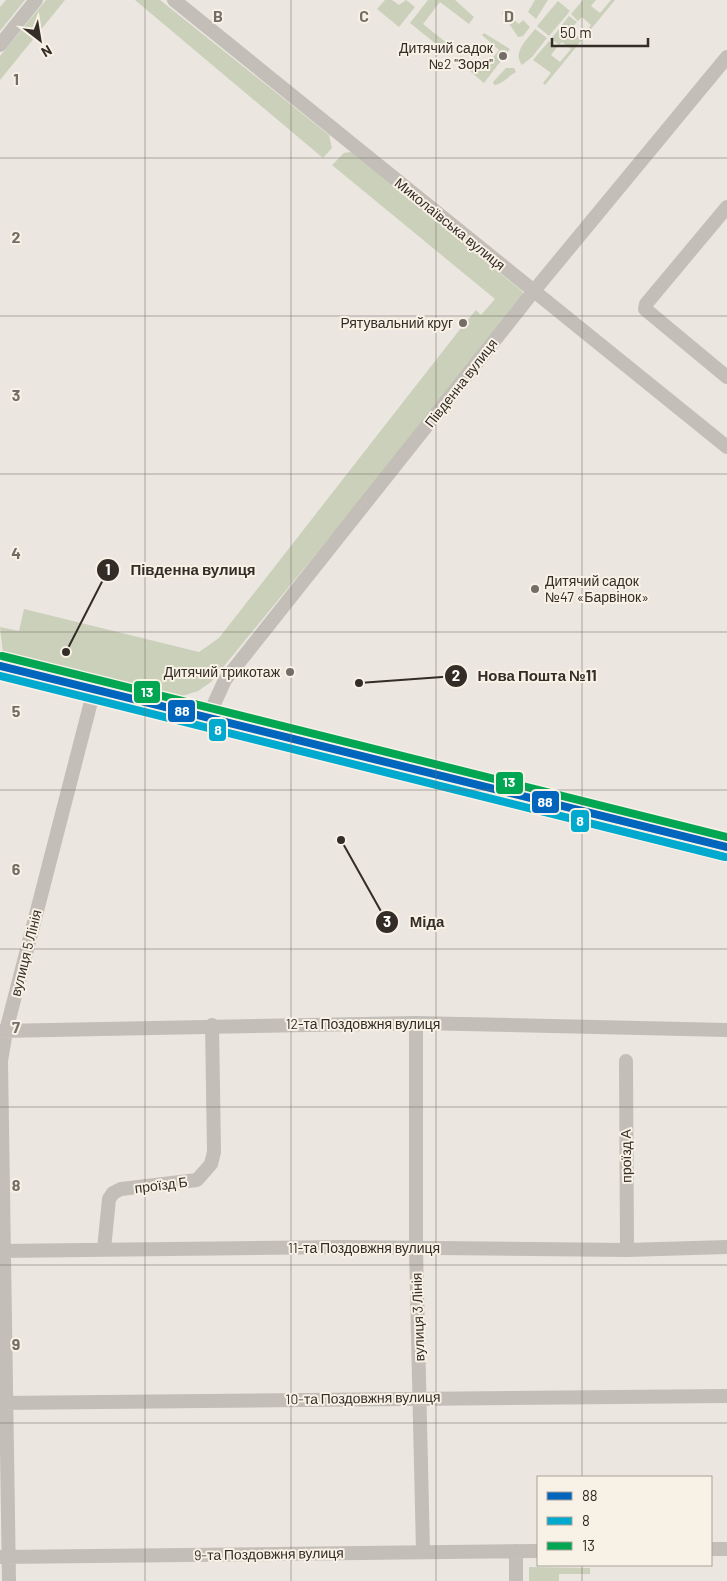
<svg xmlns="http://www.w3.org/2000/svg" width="727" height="1581" font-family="Barlow,sans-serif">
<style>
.green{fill:#cbd0ba}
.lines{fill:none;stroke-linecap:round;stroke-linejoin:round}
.minor{stroke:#c4beb9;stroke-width:14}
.major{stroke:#b3ada8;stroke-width:18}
.bus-1-casing{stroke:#f8f1e6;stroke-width:11}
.bus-2-casing{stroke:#f8f1e6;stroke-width:11}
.bus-3-casing{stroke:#f8f1e6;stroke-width:11}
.bus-1{stroke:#0065bd;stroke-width:8}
.bus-2{stroke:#00a9ce;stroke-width:8}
.bus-3{stroke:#00a651;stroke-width:8}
.grid{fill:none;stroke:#746d67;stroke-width:1;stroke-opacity:0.55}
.poi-dot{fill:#746d67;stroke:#f8f1e6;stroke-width:2}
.labels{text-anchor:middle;stroke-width:4;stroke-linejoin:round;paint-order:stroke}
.poi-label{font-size:14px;fill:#342c27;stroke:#f8f1e6;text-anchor:end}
.street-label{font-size:14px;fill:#342c27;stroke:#f8f1e6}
.grid-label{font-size:16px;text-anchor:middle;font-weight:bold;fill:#746d67;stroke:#f8f1e6;stroke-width:4;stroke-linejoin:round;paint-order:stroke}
.leader{fill:none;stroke:#342c27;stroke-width:2}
.callout-dot{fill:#342c27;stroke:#f8f1e6;stroke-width:2}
.mark-label{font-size:15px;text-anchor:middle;font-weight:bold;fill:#fff}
.callout-label{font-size:15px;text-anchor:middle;font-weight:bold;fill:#342c27;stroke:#f8f1e6;stroke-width:4;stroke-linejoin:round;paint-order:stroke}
.line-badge{stroke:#f8f1e6;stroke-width:2}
.badge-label{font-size:14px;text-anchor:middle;font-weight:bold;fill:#fff}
</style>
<rect width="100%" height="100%" fill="#ebe6df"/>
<path class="green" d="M6 0H25L0 31V7Z
M46 0H65L0 80V56Z
M135 0H160L329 135 332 148 323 158Z
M385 0H392L399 5 406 0 415 7 399 27 377 9Z
M428 0H455L474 17 469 24 440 2 423 24 453 48 446 52 410 23Z
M535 0H548L536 19 528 12Z
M583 0H596L591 6 600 13 611 0H615L545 85 543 83 551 73 533 60 549 41 557 47 551 55 560 62 571 49 562 42 559 45 551 39 569 16 577 22 570 30 580 38 591 25 582 17 578 21 571 14Z
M558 1 570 11 549 36 537 26Z
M503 11 519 24 523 20 530 27 523 36 518 37 502 13Z
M535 29 547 38 532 57 522 65C512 52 527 40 535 29Z
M484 33 510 49 484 83 459 62 461 56 482 71 499 50 482 35Z
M506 68H514L516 72C508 76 503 84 494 85L493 82Z
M350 152 355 154 522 291 525 299 211 682 198 691 182 696 3 654 0 627 19 631 24 609 199 652 219 638 457 333 476 310 481 315 495 299 332 165 344 153Z
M529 1567 590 1568V1574H559V1581H529Z"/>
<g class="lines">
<path class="minor" d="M174 0 727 447
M0 45 36 0
M727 207 646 304 645 309 727 377
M208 717 225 680 533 292 727 57
M416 1023V1249L423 1551
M0 1031 416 1023 727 1030
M626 1061 627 1250
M104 1249 109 1199 113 1193 121 1189 197 1180 211 1164 214 1152 212 1025
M0 1251 342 1247 627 1250 727 1247
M0 1403 727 1396
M711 1549H727
M516 1551V1581
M1 1557 538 1551
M9 1581 1 1061 6 1031 94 690"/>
<path class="major" d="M0 666 727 847"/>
<defs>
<path id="bus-1" d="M0 666 727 847"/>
<path id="bus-2" d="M0 676 725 857"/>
<path id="bus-3" d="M2 656 727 837"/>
</defs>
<use href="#bus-1" class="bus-1-casing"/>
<use href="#bus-2" class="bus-2-casing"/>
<use href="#bus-3" class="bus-3-casing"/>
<use href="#bus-1" class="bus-1"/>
<use href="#bus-2" class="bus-2"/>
<use href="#bus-3" class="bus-3"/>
</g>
<path class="grid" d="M145 0V1581M291 0V1581M436 0V1581M582 0V1477M0 158H727M0 316H727M0 474H727M0 632H727M0 790H727M0 949H727M0 1107H727M0 1265H727M0 1423H727M582 1565V1581"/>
<g class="poi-dot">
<circle cx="503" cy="56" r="5"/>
<circle cx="463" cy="323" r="5"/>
<circle cx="535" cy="589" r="5"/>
<circle cx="290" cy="672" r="5"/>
</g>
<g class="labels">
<g class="poi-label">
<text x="493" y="53">Дитячий садок<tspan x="493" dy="16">№2 "Зоря"</tspan></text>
<text x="453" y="328">Рятувальний круг</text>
<text x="545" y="586" text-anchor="start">Дитячий садок<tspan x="545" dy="16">№47 «Барвінок»</tspan></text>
<text x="280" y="677">Дитячий трикотаж</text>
</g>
<g class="street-label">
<text transform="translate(450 224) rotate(39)" y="5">Миколаївська вулиця</text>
<text transform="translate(461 383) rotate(-52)" y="5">Південна вулиця</text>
<text transform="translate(26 953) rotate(-76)" y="5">вулиця 5 Лінія</text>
<text x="363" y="1029">12-та Поздовжня вулиця</text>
<text transform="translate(626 1156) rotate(-91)" y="5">проїзд А</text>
<text transform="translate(161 1185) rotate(-7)" y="5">проїзд Б</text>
<text x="364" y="1253">11-та Поздовжня вулиця</text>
<text transform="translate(418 1317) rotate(-92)" y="5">вулиця 3 Лінія</text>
<text transform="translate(363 1398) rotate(-1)" y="5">10-та Поздовжня вулиця</text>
<text transform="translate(269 1554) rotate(-1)" y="5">9-та Поздовжня вулиця</text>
</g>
</g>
<g class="grid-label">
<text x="218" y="22">B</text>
<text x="364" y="22">C</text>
<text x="509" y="22">D</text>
<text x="16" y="85">1</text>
<text x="16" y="243">2</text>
<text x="16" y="401">3</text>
<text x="16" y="559">4</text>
<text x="16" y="717">5</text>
<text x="16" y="875">6</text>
<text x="16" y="1033">7</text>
<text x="16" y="1191">8</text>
<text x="16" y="1350">9</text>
</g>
<path class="leader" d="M66 652L108 570M359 683L456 676M341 840L387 922"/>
<g class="callout-dot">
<circle cx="66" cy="652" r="5"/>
<circle cx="359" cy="683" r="5"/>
<circle cx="341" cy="840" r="5"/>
<circle cx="108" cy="570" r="12"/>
<circle cx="456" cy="676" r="12"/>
<circle cx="387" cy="922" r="12"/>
</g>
<g class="mark-label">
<text x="108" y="575">1</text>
<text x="456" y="681">2</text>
<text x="387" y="927">3</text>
</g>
<g class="callout-label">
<text x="193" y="575">Південна вулиця</text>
<text x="537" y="681">Нова Пошта №11</text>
<text x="427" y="927">Міда</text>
</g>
<g class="line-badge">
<rect x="133" y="680" width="28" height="24" rx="5" fill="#00a651"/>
<rect x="167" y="699" width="29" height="24" rx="5" fill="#0065bd"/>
<rect x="208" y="718" width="19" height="24" rx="5" fill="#00a9ce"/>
<rect x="495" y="771" width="29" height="24" rx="5" fill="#00a651"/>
<rect x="531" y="790" width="29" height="24" rx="5" fill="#0065bd"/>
<rect x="570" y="809" width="20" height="24" rx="5" fill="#00a9ce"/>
</g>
<g class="badge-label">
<text x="147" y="697">13</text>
<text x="182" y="716">88</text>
<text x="218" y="735">8</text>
<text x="509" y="787">13</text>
<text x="545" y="807">88</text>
<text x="580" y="826">8</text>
</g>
<rect x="537" y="1476" width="175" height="90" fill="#f8f1e6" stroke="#aaa29a"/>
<rect x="547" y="1492" width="25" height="8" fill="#0065bd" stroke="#aaa29a"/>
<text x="582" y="1501" font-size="15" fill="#342c27">88</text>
<rect x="547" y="1517" width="25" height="8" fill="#00a9ce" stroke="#aaa29a"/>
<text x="582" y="1526" font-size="15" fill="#342c27">8</text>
<rect x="547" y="1542" width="25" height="8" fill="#00a651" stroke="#aaa29a"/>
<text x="582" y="1551" font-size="15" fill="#342c27">13</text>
<g transform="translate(40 40) rotate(149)" stroke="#f8f1e6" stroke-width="4" paint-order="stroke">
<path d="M0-4L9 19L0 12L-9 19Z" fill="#342c27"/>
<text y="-8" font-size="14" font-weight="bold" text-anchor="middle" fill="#342c27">N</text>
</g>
<path d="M552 38v8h96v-8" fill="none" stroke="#342c27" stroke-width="2.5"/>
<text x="560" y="38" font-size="15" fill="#342c27" stroke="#f8f1e6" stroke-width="4" paint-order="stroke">50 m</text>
</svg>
